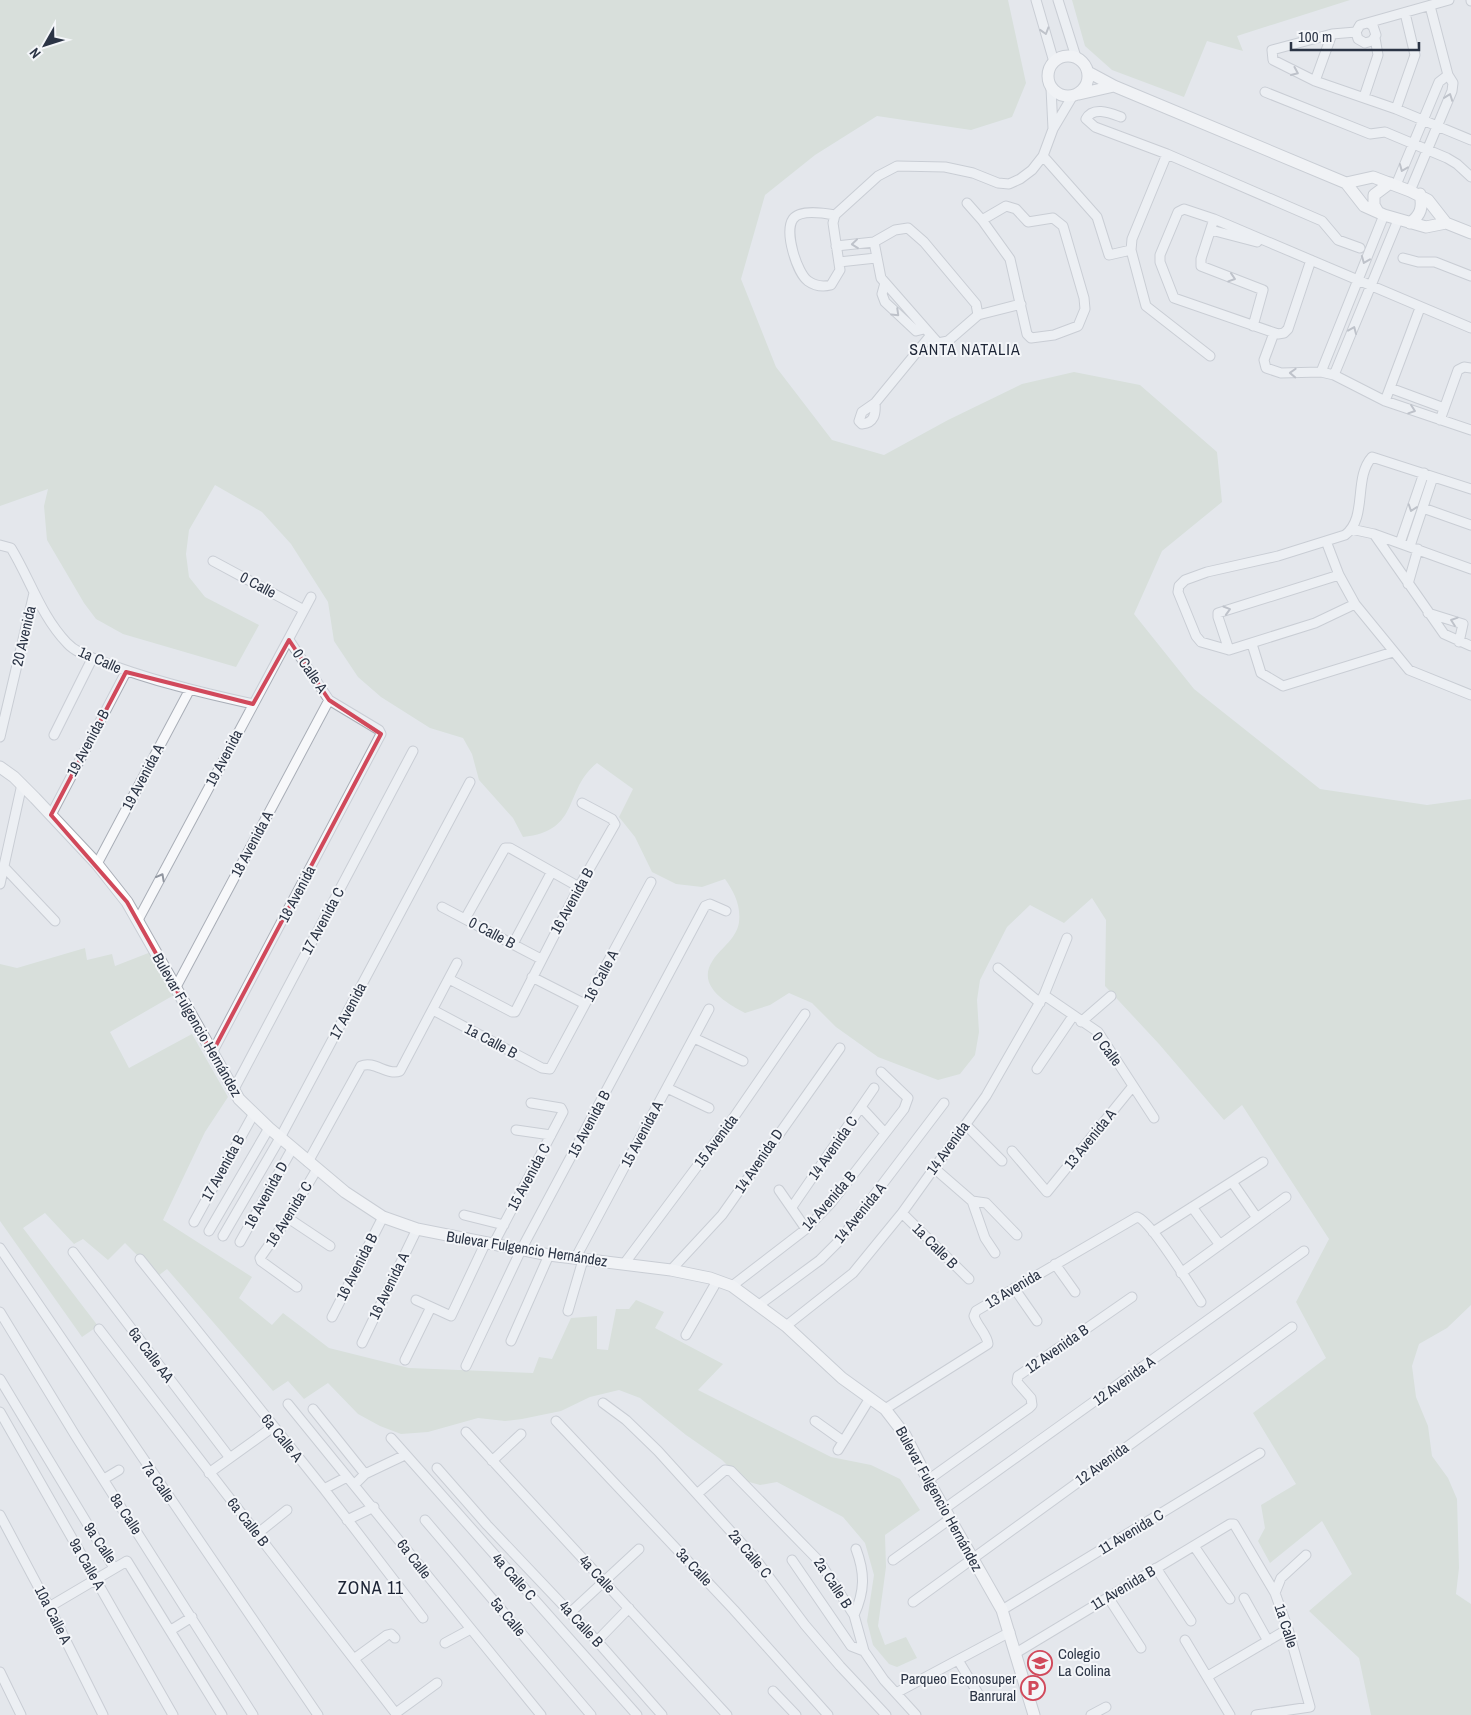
<svg xmlns="http://www.w3.org/2000/svg" width="1471" height="1715" font-family="'Archivo Narrow',sans-serif">
<style>
.green{fill:#c9d6c5}
.lines{fill:none;stroke-linecap:round;stroke-linejoin:round}
.street-casing{stroke:#a9aeb7;stroke-width:11}
.secondary-casing{stroke:#a9aeb7;stroke-width:13}
.street{stroke:#f7f8fa;stroke-width:9}
.secondary{stroke:#fff;stroke-width:11}
.oneway{stroke:#9196a0}
.marked{fill:none;stroke:#d1495b;stroke-width:4;stroke-linejoin:round}
.labels{text-anchor:middle;stroke-width:4;stroke-linejoin:round;paint-order:stroke}
.street-label{font-size:15px;fill:#2b3445;stroke:#f4f6f9}
.poi-label{font-size:15px;fill:#2b3445;stroke:#f4f6f9;text-anchor:start}
.neighbourhood-label{font-size:16px;letter-spacing:1px;fill:#1d2536;stroke:#f4f6f9}
.quarter-label{font-size:18px;letter-spacing:1px;fill:#1d2536;stroke:#f4f6f9}
</style>
<rect width="100%" height="100%" fill="#e4e7ec"/>
<path class="green" d="M0 0H1008L1026 83 1012 117 971 130 877 116 815 155 765 195 741 279 776 367 832 440 884 455 948 420 1022 384 1074 372 1140 385 1217 452 1222 502 1162 551 1134 614 1194 689 1320 789 1427 805 1471 799V1305L1447 1328 1419 1344 1412 1366 1416 1397 1428 1426 1432 1456 1448 1478 1457 1499 1459 1568 1456 1594 1471 1604V1715H1371L1359 1658 1309 1611 1352 1574 1322 1521 1270 1563 1258 1541 1265 1528 1261 1505 1296 1484 1253 1413 1326 1358 1296 1302 1329 1239 1242 1105 1224 1120 1159 1044 1105 986 1106 920 1092 898 1064 923 1030 905 1007 927 980 980 977 1000 979 1032 975 1055 960 1074 938 1080 878 1057 836 1027 812 1003 789 993 770 1005 745 1013C724 1002 696 985 713 960 722 947 737 938 739 922 741 905 734 892 725 879L702 887 676 884 652 872 635 837 619 817 633 789 597 763C563 790 581 831 523 837L513 818 479 780 472 754 463 738 430 728 381 697 358 677 334 641 328 602 291 544 262 512 215 485 189 530 186 554 189 577 205 597 259 625 236 667 123 634 96 619 84 603 47 540 44 506 48 489 0 506Z
M1072 0H1350L1237 36 1243 51 1207 41 1184 97 1112 70 1085 46Z
M85 948 87 960 112 954 115 966 151 952 174 995 110 1032 129 1068 192 1034 228 1097 205 1132 163 1220 252 1277 239 1298 272 1325 283 1313 329 1348 409 1368 533 1373 539 1357 552 1359 571 1318 597 1316V1349L608 1350 616 1309H629L636 1300 664 1312 655 1328 723 1364 698 1390 831 1457 871 1465 900 1479 920 1510 885 1535 886 1567 878 1626 885 1645 906 1637 917 1658 897 1667 889 1664 873 1645 867 1621 874 1575 865 1543 843 1517 777 1482 760 1485 742 1480 722 1460 686 1435 640 1398 619 1390 590 1397 561 1411 522 1419 505 1421 478 1418 428 1432 401 1434 380 1426 358 1414 328 1383 304 1399 288 1381 273 1391 167 1269 158 1276 125 1243 108 1260 83 1239 74 1244 45 1213 23 1228 98 1326 82 1337 0 1221V964L17 968Z"/>
<g class="lines">
<defs>
<path id="street" d="M1036 0 1054 62
M1058 0 1076 57
M1471 0V1
M1368 23 1373 26 1376 35 1372 41 1365 43 1358 39 1356 32 1360 25 1449 0
M1356 32 1332 34 1272 50 1273 60 1315 81 1396 109 1471 140
M1315 81 1332 34
M1051 88 1053 129
M1265 92 1370 134 1385 132 1447 158 1457 164 1471 177
M1364 97 1378 55 1375 38
M1396 109 1415 55 1405 13
M1121 117C1110 113 1093 106 1086 119L1095 127 1167 154 1322 221 1338 240 1360 248
M1167 154 1132 239 1131 250 1146 306 1210 356
M1043 156 1097 217 1109 255 1131 250
M1396 185 1439 82 1448 75
M1410 191 1452 91 1453 83 1448 75 1430 6
M967 203 982 220
M1006 206 1016 209 1028 222 1053 218 1063 226 1084 298 1085 309 1078 326 1054 335 1031 338 1027 334 1010 259 982 220Z
M835 215C824 213 800 209 793 219 784 232 797 273 808 281 815 286 823 287 831 285L840 270 833 223 835 215 878 176 897 166 945 167 973 173 998 183 1009 184 1020 179 1032 170 1043 156 1053 129 1072 97
M1214 219 1201 259V266L1263 290 1253 326
M1211 230 1257 242
M836 246 874 242 895 230 908 228 924 242 976 304 978 315 948 341 938 343 881 278 874 242
M1403 258 1418 262H1435L1471 276
M1311 260 1288 329 1284 333 1278 334 1174 298 1160 262V255L1178 212 1184 209 1214 219 1471 328
M839 262 876 258
M885 283 882 294 885 302 916 331 924 329
M978 315 1021 304
M1274 333 1264 360 1266 368 1281 373 1321 372 1334 375 1385 401 1471 430
M1321 372 1384 215
M1334 375 1398 220
M1390 388 1444 408
M1385 401 1420 308
M875 403C876 414 874 423 862 424L859 421 862 412 875 403 930 336
M1440 420 1458 370 1464 367 1471 368
M1423 508 1471 525
M1351 529 1374 534 1471 569
M1374 534 1444 634 1471 646
M1326 541 1339 575 1355 604 1315 623 1229 650 1201 642 1196 636 1178 592 1179 586 1185 580 1207 572 1278 556 1345 535C1368 518 1353 478 1372 457L1471 489
M1400 543 1424 473
M0 545 11 548C30 579 41 616 67 643 76 653 91 657 103 662 152 681 202 693 253 704
M1410 546 1433 477
M213 561 304 610
M1408 584 1418 549
M1355 604 1409 670 1471 695
M1428 613 1463 624 1459 642
M1252 644 1261 673 1283 686 1393 652
M1229 650 1218 617V613L1339 575
M54 735 92 659
M0 737 34 593
M51 815 126 672
M97 864 189 691
M4 867 55 921
M0 884 22 784
M442 907 541 959
M465 919 505 848H510L579 887
M138 920 311 597
M513 944 551 873
M998 968 1040 1003
M532 977 585 1004
M449 979 512 1012H515L579 887 615 824 612 819 582 803
M176 987 329 700
M1044 995 1098 1032 1154 1118
M433 1010 542 1068 550 1069 651 882
M1081 1022 1111 996
M694 1038 743 1061
M212 1053 381 734 379 730 329 700 289 640
M1037 1069 1073 1016
M667 1088 709 1108
M233 1091 413 751
M861 1107 884 1132
M966 1125 1002 1161
M516 1130 551 1135
M1012 1151 1047 1192 1133 1086
M308 1162 361 1066C374 1060 387 1076 400 1071L457 963
M934 1168 972 1201 985 1238 995 1253
M1232 1182 1257 1218
M779 1190 806 1229
M972 1201 986 1203 1017 1235
M792 1207 874 1088
M1192 1207 1220 1245
M902 1213 969 1279
M464 1215 504 1225
M288 1218 330 1246
M194 1222 253 1115
M209 1231 269 1128
M1153 1232 1263 1162
M223 1236 280 1138 470 782
M240 1242 292 1149
M493 1245 563 1112 561 1108 531 1103
M0 1248 318 1715
M73 1252 230 1458
M140 1259 324 1489 423 1618
M575 1259 709 1009
M624 1264 734 1117 805 1014
M1055 1264 1075 1292
M671 1270 722 1215 840 1048
M1181 1273 1286 1197
M732 1286 806 1229 831 1203 904 1109 908 1098 881 1072
M297 1287 261 1261 260 1258 288 1218 317 1169
M1014 1288 1037 1321
M416 1300 451 1316 485 1244
M759 1305 820 1260 840 1240 944 1103
M568 1311 583 1260
M0 1312 75 1435 253 1715
M332 1317 383 1217
M786 1326 853 1273 902 1213 986 1096 1044 995 1067 938
M99 1329 397 1715
M686 1335 717 1281
M511 1341 549 1255
M362 1343 417 1229
M405 1360 431 1307
M466 1366 521 1250 705 906 710 904 726 911
M0 1379 114 1568
M603 1403 626 1420 658 1451 754 1557 805 1625 840 1666 886 1715
M288 1404 541 1715
M313 1409 365 1474
M885 1409 988 1344C987 1334 977 1326 974 1316L976 1311 1137 1217C1149 1219 1192 1288 1201 1302
M0 1412 173 1715
M556 1421 734 1610 828 1715
M815 1421 843 1441
M466 1432 727 1715
M391 1438 637 1715
M838 1450 870 1398
M492 1461 521 1434
M437 1468 487 1525 597 1641 662 1715
M209 1473 273 1427
M104 1479 119 1470
M928 1480 1029 1408 1032 1405 1031 1398 1017 1382 1018 1376 1132 1297
M354 1485 365 1474 405 1455
M324 1489 347 1477
M697 1494 725 1470 731 1471 819 1561 854 1615 864 1651 884 1680 916 1715
M944 1509 1304 1251
M0 1515 49 1607 103 1715
M347 1520 374 1507
M425 1520 591 1715
M257 1534 287 1510
M1194 1546 1230 1599
M792 1560 851 1646 864 1651
M893 1560 950 1519
M1156 1568 1191 1621
M1275 1593 1281 1578 1306 1555
M1108 1597 1141 1648
M1244 1598 1268 1641
M913 1602 1292 1327
M49 1607 127 1561 222 1715
M1002 1610 1260 1453
M571 1612 639 1549
M854 1615C865 1591 865 1573 856 1549
M171 1630 192 1617
M1185 1640 1230 1715
M597 1641 629 1608
M445 1643 469 1630
M1016 1653 1230 1524H1234L1275 1593 1288 1629 1310 1707 1256 1715
M354 1659 387 1635 391 1634 395 1638
M958 1660 979 1695
M0 1672 21 1715
M1208 1676 1288 1629
M773 1691 796 1715
M896 1693 1010 1632
M396 1713 437 1683
M1091 1715 1106 1707"/>
<path id="secondary" d="M1048 76a20 20 0 1 1 40 0a20 20 0 1 1-40 0Z
M1088 72 1114 86 1346 183 1364 206 1384 215 1426 227 1446 223
M1079 94 1114 86
M1346 183 1373 177 1410 191 1428 200 1446 223 1471 233
M1378 212 1374 205V195L1390 183
M1410 223C1421 215 1423 207 1420 194
M0 767 14 777 35 798 97 864 127 902 239 1099 269 1128 345 1192 383 1217 417 1229 549 1255 671 1270 710 1278 732 1286 786 1326 842 1378 885 1409 905 1435 928 1480 1002 1610 1034 1715"/>
</defs>
<use href="#street" class="street-casing"/>
<use href="#secondary" class="secondary-casing"/>
<use href="#street" class="street"/>
<use href="#secondary" class="secondary"/>
</g>
<defs><path id="oneway-chevron" d="M-2-3.5L2.5 0L-2 3.5" fill="none" stroke-width="1.6" stroke-linecap="round" stroke-linejoin="round" transform="scale(1.25)"/></defs>
<g class="oneway">
<use href="#oneway-chevron" transform="translate(1045 31) rotate(73)"/>
<use href="#oneway-chevron" transform="translate(1295 72) rotate(24)"/>
<use href="#oneway-chevron" transform="translate(1449 97) rotate(-70)"/>
<use href="#oneway-chevron" transform="translate(1403 168) rotate(112)"/>
<use href="#oneway-chevron" transform="translate(855 244) rotate(174)"/>
<use href="#oneway-chevron" transform="translate(1365 260) rotate(112)"/>
<use href="#oneway-chevron" transform="translate(1232 278) rotate(18)"/>
<use href="#oneway-chevron" transform="translate(896 313) rotate(44)"/>
<use href="#oneway-chevron" transform="translate(1353 330) rotate(-67)"/>
<use href="#oneway-chevron" transform="translate(1293 373) rotate(-178)"/>
<use href="#oneway-chevron" transform="translate(1412 410) rotate(19)"/>
<use href="#oneway-chevron" transform="translate(1412 508) rotate(109)"/>
<use href="#oneway-chevron" transform="translate(1227 610) rotate(-17)"/>
<use href="#oneway-chevron" transform="translate(1454 621) rotate(-161)"/>
<use href="#oneway-chevron" transform="translate(161 877) rotate(-62)"/>
</g>
<path d="M0 0H1471V1715H0ZM289 640 329 700 381 734 212 1053 127 902 51 815 126 672 253 704Z" fill="#e4e7ec" fill-opacity=".55" fill-rule="evenodd"/>
<path class="marked" d="M289 640 329 700 381 734 212 1053 127 902 51 815 126 672 253 704Z"/>
<defs>
<symbol id="school-ring" viewBox="-11 -11 22 22"><circle r="9.5" fill="#f4f6f9" stroke="#d1495b" stroke-width="1.5"/><path d="M0-5L7-2L0 1L-7-2ZM-4 1L0 2.5L4 1V4Q0 6-4 4Z" fill="#d1495b"/></symbol>
<symbol id="parking-ring" viewBox="-11 -11 22 22"><circle r="9.5" fill="#f4f6f9" stroke="#d1495b" stroke-width="1.5"/><path d="M-3.5-5.5H1a3.5 3.5 0 0 1 0 7H-1V5.5H-3.5ZM-1-3.4V-.6H.8a1.4 1.4 0 0 0 0-2.8Z" fill="#d1495b"/></symbol>
</defs>
<g fill-rule="evenodd">
<use href="#school-ring" x="1026" y="1649" width="28" height="28"/>
<use href="#parking-ring" x="1019" y="1674" width="28" height="28"/>
</g>
<g class="labels">
<g class="street-label">
<text transform="translate(258 585) rotate(28)" y="5">0 Calle</text>
<text transform="translate(24 636) rotate(-77)" y="5">20 Avenida</text>
<text transform="translate(100 660) rotate(24)" y="5">1a Calle</text>
<text transform="translate(310 671) rotate(56)" y="5">0 Calle A</text>
<text transform="translate(88 743) rotate(-62)" y="5">19 Avenida B</text>
<text transform="translate(224 758) rotate(-62)" y="5">19 Avenida</text>
<text transform="translate(143 777) rotate(-62)" y="5">19 Avenida A</text>
<text transform="translate(252 844) rotate(-62)" y="5">18 Avenida A</text>
<text transform="translate(297 894) rotate(-62)" y="5">18 Avenida</text>
<text transform="translate(572 901) rotate(-61)" y="5">16 Avenida B</text>
<text transform="translate(323 921) rotate(-62)" y="5">17 Avenida C</text>
<text transform="translate(492 933) rotate(28)" y="5">0 Calle B</text>
<text transform="translate(601 976) rotate(-62)" y="5">16 Calle A</text>
<text transform="translate(348 1011) rotate(-62)" y="5">17 Avenida</text>
<text transform="translate(197 1025) rotate(60)" y="5">Bulevar Fulgencio Hernández</text>
<text transform="translate(491 1041) rotate(28)" y="5">1a Calle B</text>
<text transform="translate(1107 1049) rotate(53)" y="5">0 Calle</text>
<text transform="translate(589 1124) rotate(-62)" y="5">15 Avenida B</text>
<text transform="translate(642 1134) rotate(-62)" y="5">15 Avenida A</text>
<text transform="translate(1090 1139) rotate(-51)" y="5">13 Avenida A</text>
<text transform="translate(716 1141) rotate(-53)" y="5">15 Avenida</text>
<text transform="translate(833 1148) rotate(-55)" y="5">14 Avenida C</text>
<text transform="translate(948 1148) rotate(-54)" y="5">14 Avenida</text>
<text transform="translate(759 1161) rotate(-56)" y="5">14 Avenida D</text>
<text transform="translate(223 1168) rotate(-61)" y="5">17 Avenida B</text>
<text transform="translate(529 1177) rotate(-62)" y="5">15 Avenida C</text>
<text transform="translate(266 1195) rotate(-61)" y="5">16 Avenida D</text>
<text transform="translate(829 1201) rotate(-49)" y="5">14 Avenida B</text>
<text transform="translate(860 1213) rotate(-51)" y="5">14 Avenida A</text>
<text transform="translate(289 1214) rotate(-58)" y="5">16 Avenida C</text>
<text transform="translate(935 1246) rotate(45)" y="5">1a Calle B</text>
<text transform="translate(527 1249) rotate(9)" y="5">Bulevar Fulgencio Hernández</text>
<text transform="translate(357 1267) rotate(-63)" y="5">16 Avenida B</text>
<text transform="translate(389 1286) rotate(-64)" y="5">16 Avenida A</text>
<text transform="translate(1013 1289) rotate(-31)" y="5">13 Avenida</text>
<text transform="translate(1057 1349) rotate(-35)" y="5">12 Avenida B</text>
<text transform="translate(151 1355) rotate(53)" y="5">6a Calle AA</text>
<text transform="translate(1124 1381) rotate(-36)" y="5">12 Avenida A</text>
<text transform="translate(282 1438) rotate(51)" y="5">6a Calle A</text>
<text transform="translate(1102 1464) rotate(-36)" y="5">12 Avenida</text>
<text transform="translate(158 1482) rotate(55)" y="5">7a Calle</text>
<text transform="translate(939 1499) rotate(61)" y="5">Bulevar Fulgencio Hernández</text>
<text transform="translate(126 1514) rotate(57)" y="5">8a Calle</text>
<text transform="translate(248 1522) rotate(52)" y="5">6a Calle B</text>
<text transform="translate(1131 1532) rotate(-31)" y="5">11 Avenida C</text>
<text transform="translate(100 1543) rotate(56)" y="5">9a Calle</text>
<text transform="translate(750 1554) rotate(50)" y="5">2a Calle C</text>
<text transform="translate(414 1559) rotate(52)" y="5">6a Calle</text>
<text transform="translate(87 1564) rotate(60)" y="5">9a Calle A</text>
<text transform="translate(694 1567) rotate(47)" y="5">3a Calle</text>
<text transform="translate(597 1574) rotate(47)" y="5">4a Calle</text>
<text transform="translate(514 1577) rotate(48)" y="5">4a Calle C</text>
<text transform="translate(833 1583) rotate(57)" y="5">2a Calle B</text>
<text transform="translate(1123 1588) rotate(-31)" y="5">11 Avenida B</text>
<text transform="translate(53 1615) rotate(63)" y="5">10a Calle A</text>
<text transform="translate(508 1617) rotate(50)" y="5">5a Calle</text>
<text transform="translate(581 1624) rotate(47)" y="5">4a Calle B</text>
<text transform="translate(1286 1626) rotate(72)" y="5">1a Calle</text>
</g>
<g class="poi-label">
<text x="1058" y="1659">Colegio<tspan x="1058" dy="17">La Colina</tspan></text>
<text x="1016" y="1684" text-anchor="end">Parqueo Econosuper<tspan x="1016" dy="17">Banrural</tspan></text>
</g>
<g class="neighbourhood-label">
<text x="965" y="355">SANTA NATALIA</text>
</g>
<g class="quarter-label">
<text x="371" y="1594">ZONA 11</text>
</g>
</g>
<g transform="translate(45 45) rotate(231)" stroke="#f4f6f9" stroke-width="4" paint-order="stroke">
<path d="M0-4L9 19L0 12L-9 19Z" fill="#2b3445"/>
<text y="-8" font-size="14" font-weight="bold" text-anchor="middle" fill="#2b3445">N</text>
</g>
<path d="M1291 42v8h128v-8" fill="none" stroke="#2b3445" stroke-width="2.5"/>
<text x="1298" y="42" font-size="15" fill="#2b3445" stroke="#f4f6f9" stroke-width="4" paint-order="stroke">100 m</text>
</svg>
